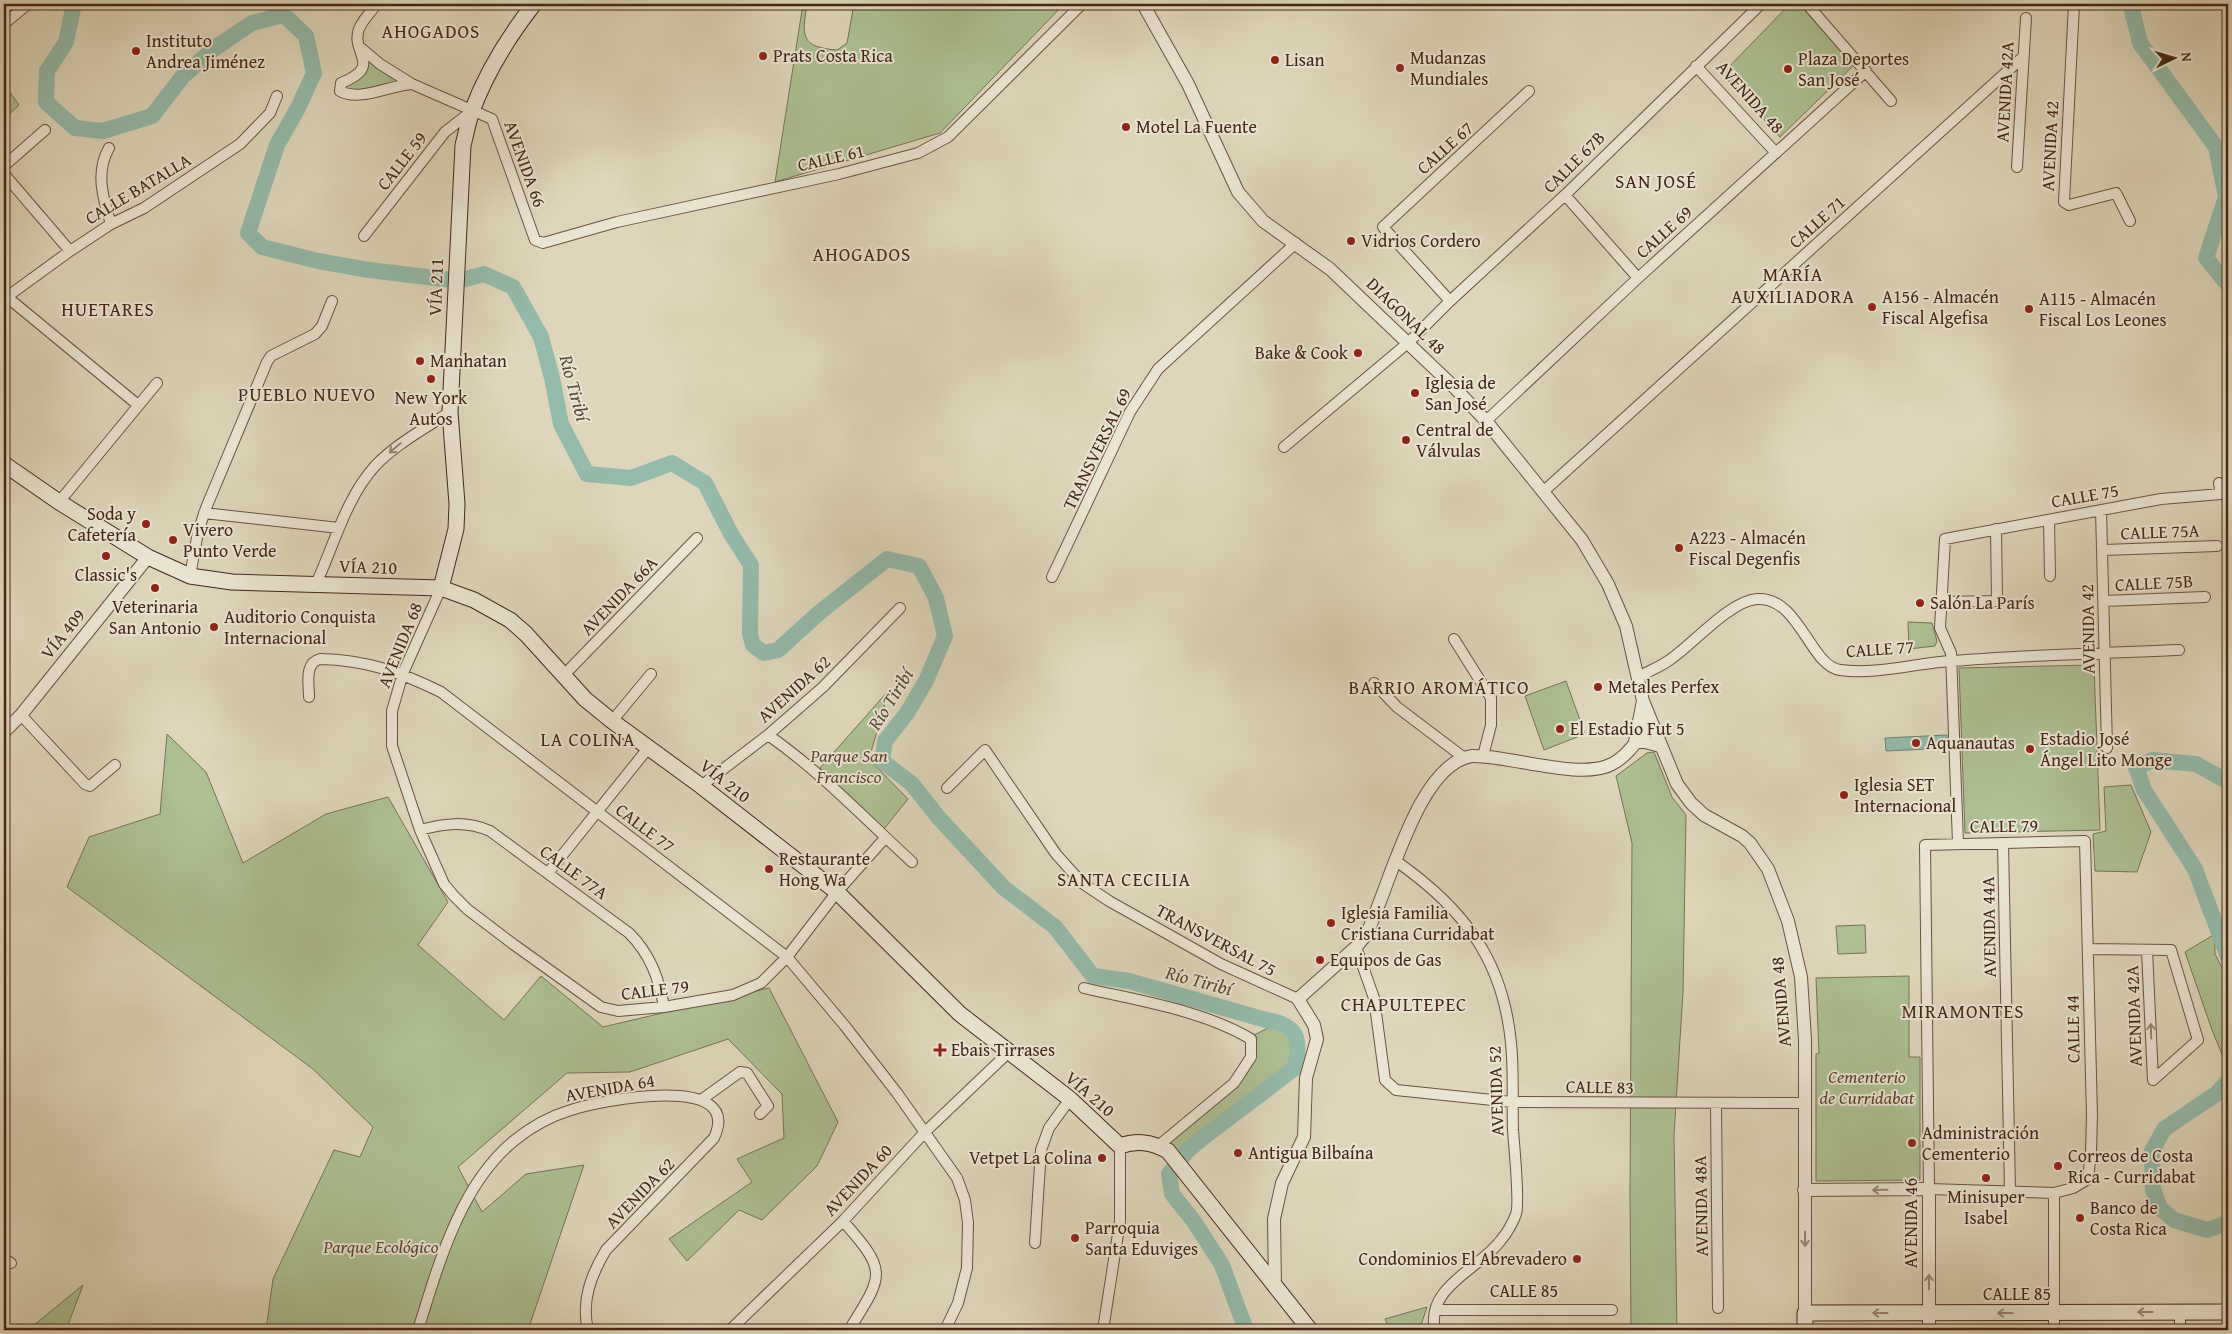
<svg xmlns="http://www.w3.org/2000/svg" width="2232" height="1334" font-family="'Gentium Book Plus',serif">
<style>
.green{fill:#adbf93;stroke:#797256}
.water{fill:#94baa9;stroke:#747f6f}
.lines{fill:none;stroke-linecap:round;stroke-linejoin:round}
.river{stroke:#94baa9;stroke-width:16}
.minor-casing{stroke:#6b5240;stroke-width:12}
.tertiary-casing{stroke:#6b5240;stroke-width:14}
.secondary-casing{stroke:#452618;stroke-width:17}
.minor{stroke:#eae4d2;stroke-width:10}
.tertiary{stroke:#eae4d2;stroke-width:12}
.secondary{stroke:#eae4d2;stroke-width:15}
.oneway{stroke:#988575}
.poi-dot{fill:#8f2418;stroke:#eae4d2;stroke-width:2}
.labels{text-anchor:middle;stroke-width:4;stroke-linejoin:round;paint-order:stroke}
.poi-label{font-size:18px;fill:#452618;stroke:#eae4d2;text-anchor:start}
.street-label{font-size:18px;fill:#452618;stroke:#eae4d2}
.park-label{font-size:18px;font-style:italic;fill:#5a4531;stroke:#eae4d2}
.neighbourhood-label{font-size:19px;letter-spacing:1px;fill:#452618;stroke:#eae4d2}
.water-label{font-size:19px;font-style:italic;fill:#594b3c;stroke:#eae4d2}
</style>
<rect width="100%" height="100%" fill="#ded6ba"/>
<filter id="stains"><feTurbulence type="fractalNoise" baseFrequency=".004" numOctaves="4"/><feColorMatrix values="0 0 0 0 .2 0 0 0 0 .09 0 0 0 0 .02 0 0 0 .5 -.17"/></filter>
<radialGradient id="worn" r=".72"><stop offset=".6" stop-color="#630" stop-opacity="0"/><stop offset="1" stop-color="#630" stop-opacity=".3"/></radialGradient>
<path class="green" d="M803 4H807C802 36 800 47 837 50L847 43 854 4H1064L940 133 775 182Z
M1790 4H1799L1854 65 1780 137 1722 74Z
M365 57 403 81 348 94 343 84 355 80Z
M4 84 19 105 4 119Z
M1908 622 1932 623 1937 641 1935 646 1909 649Z
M2094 665 2100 830 1965 833 1959 668Z
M1566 681 1585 734 1544 750 1525 696Z
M889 690 869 759 908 799 884 829 820 768Z
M167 734 206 772 243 863 326 814 388 797 448 902 418 945 504 1020 541 976 603 1027 769 988 838 1122 817 1166 762 1220 739 1210 687 1261 669 1239 752 1182 737 1159 784 1138 782 1094 728 1039 630 1072 567 1073 458 1167 482 1212 526 1174 584 1165 528 1330H266L273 1279 334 1150 360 1157 373 1127 313 1069 67 887 89 837 160 814Z
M1654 752 1672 797 1686 815 1683 992 1674 1135 1677 1330H1631L1630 1194 1632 843 1616 776 1647 753Z
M2131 785 2151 832 2137 872 2095 871 2093 834 2106 831 2104 787Z
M1865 925 1866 953 1838 954 1836 926Z
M2215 934V954L2228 979 2227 1066 2212 1030 2185 952Z
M1909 976V1057H1920V1180L1816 1181V1054L1819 1053 1816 978Z
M1276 1024C1294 1041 1298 1045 1290 1070L1192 1137 1178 1151 1167 1140 1236 1085 1253 1057 1252 1036Z
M83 1285 66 1330H28Z
M1427 1307 1421 1325V1330H1390L1385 1319Z"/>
<path class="water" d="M1947 735V748L1886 751 1885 738Z"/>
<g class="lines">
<path class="river" d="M74 4 66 42 47 71 46 102 75 128 103 131 152 116 183 76 215 48 252 23 284 15 306 36 314 73 298 108 277 145 248 233 262 247 318 261 369 270 452 280
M2136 4 2132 10 2140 43 2216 147 2226 197 2206 258 2228 285
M462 280 484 274 513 287 541 337 552 378 561 424 587 474 631 478 672 463 705 483 731 534 751 565 750 634 753 645 764 653 778 650 820 612 887 559 919 566 936 598 945 636 926 681 907 713 885 741 882 761 912 784 938 817 1004 888 1055 927 1093 976 1129 981 1266 1020C1299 1025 1301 1040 1295 1068L1204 1137 1188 1150 1169 1174 1172 1194 1193 1220 1222 1265 1246 1330
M2228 782 2196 764 2153 760 2136 767 2144 790 2195 869 2228 957
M2228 1081 2216 1094 2164 1129 2152 1151 2153 1189 2160 1208 2174 1220 2207 1230 2228 1223"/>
<defs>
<path id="minor" d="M377 4C371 11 362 21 359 29 350 53 384 66 341 83L340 91C360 102 390 85 412 84
M1807 4 1891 101
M2074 4 2064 202 2069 205 2116 193 2130 221
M4 24 28 4
M361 48 380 64 412 84 492 119 535 240 543 243 617 222 839 174 918 153 948 137 1082 4
M1696 66 1776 153
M109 148C95 172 103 199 111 224
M4 166 45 130
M2017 167 2026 18
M4 174 70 251
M1565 195 1638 278
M364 236 445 132 472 111
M7 297 138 405
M4 299 70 251 111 224 144 208 240 144 270 113 277 96
M1450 301 1383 227 1529 91
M1486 421 1638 278 1866 71
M1284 447 1409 342 1450 301 1565 195 1761 4
M1544 491 2023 57
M59 502 157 383
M2101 510 2107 748
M204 513 339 528
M2049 520 2050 576
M2104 550 2217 546
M190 576 198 532 206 508 267 362 271 356 315 334 322 326 332 301
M1052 577 1130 412 1158 369 1296 243
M316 584C334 545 346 498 375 466 396 444 424 429 450 412
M441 588 403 673 392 711V746L420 830 444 884 454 896 467 909 513 944 601 1007 618 1011 664 1007 733 995 761 983 787 957 837 892 885 838
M2104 601 2205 597
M1941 602 1997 601 1996 529
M1454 639 1491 698V725L1483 756
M563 676 697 538
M1638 677C1649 671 1662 666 1671 659 1694 643 1730 601 1757 599 1799 596 1810 666 1840 670 1876 675 1916 663 1952 661 2028 655 2103 653 2179 650
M1374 683 1397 707 1463 757
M309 697C309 684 304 663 320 659 367 660 400 672 441 692L787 957 845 1026 897 1093 957 1178 965 1200 968 1223 967 1268 958 1303 945 1330
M21 715 85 784 90 786 115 765
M612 721 651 674
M768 735C821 772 864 818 912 862
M701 786 768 735 823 687 900 608
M947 788 985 750 1056 854 1082 883 1109 901 1221 964 1298 999
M420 830C446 823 466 821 490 831L629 933C650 954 659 978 664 1007
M2085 841 2092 1115 2091 1152 2088 1179 2073 1188 2054 1193 1929 1189 1925 845Z
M1958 843 1951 653 1940 628 1945 539 2161 499 2221 494 2219 483
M2003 843 2010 1190
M1396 861C1463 908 1503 959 1511 1043 1514 1072 1512 1102 1513 1130 1514 1145 1520 1204 1516 1214 1513 1222 1507 1233 1501 1240 1481 1268 1425 1287 1435 1330
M548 873 649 747
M1356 947 1374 998 1385 1080 1396 1090 1512 1102 1804 1103
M2088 949 2171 950 2198 1040 2153 1080
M2147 950 2153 1080
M1084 988C1139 1001 1202 1010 1251 1039V1057L1234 1083 1158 1146
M701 1100 740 1072 747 1073 768 1106 760 1114
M1716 1104 1718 1308
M2054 1193V1330
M843 1221C888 1272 884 1274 849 1330
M1035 1243 1041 1150 1049 1128 1070 1099
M4 1259 11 1263
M1436 1310H1612
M2180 1312V1330
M418 1330C438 1266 460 1184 515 1140 531 1127 551 1116 571 1110 598 1101 745 1071 714 1138L606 1250C591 1275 581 1301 588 1330
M730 1330 843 1221 924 1133 1009 1052
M1103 1330 1120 1221V1146"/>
<path id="tertiary" d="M1143 4 1188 84 1238 192 1263 221 1330 269 1454 387 1486 421 1582 540 1608 584 1626 626 1643 701 1677 784 1691 803 1704 815 1742 836 1750 843 1768 869 1788 921 1801 977 1805 1040V1313
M1643 701 1635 742H1645L1660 746
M4 732 21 715 148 557
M1804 1190 1929 1189V1330
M1275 1286 1274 1219 1282 1183 1304 1137 1306 1078 1317 1039 1314 1025 1298 999 1356 947 1366 935C1389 890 1417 764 1472 756 1509 755 1581 781 1612 764 1628 756 1640 736 1652 723"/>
<path id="secondary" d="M4 464 59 502 148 557 190 576 232 582 441 588 474 600 510 620 526 634 585 699 612 721 701 786 837 892 960 1014 1070 1099 1120 1146C1137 1140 1151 1142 1168 1151L1310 1330
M441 588 456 529 457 504 450 412 463 145C466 134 468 122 472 111 486 73 509 36 534 4
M1805 1330V1313L2228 1312"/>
</defs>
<use href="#minor" class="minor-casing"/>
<use href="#tertiary" class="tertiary-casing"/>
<use href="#secondary" class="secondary-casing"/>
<use href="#minor" class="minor"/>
<use href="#tertiary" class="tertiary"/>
<use href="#secondary" class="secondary"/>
</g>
<defs><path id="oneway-shaft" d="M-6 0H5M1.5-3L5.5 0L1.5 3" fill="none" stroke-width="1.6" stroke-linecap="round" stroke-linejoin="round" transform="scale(1.25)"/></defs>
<g class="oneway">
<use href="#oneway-shaft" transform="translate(395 448) rotate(139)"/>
<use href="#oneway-shaft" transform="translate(2151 1031) rotate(-92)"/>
<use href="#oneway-shaft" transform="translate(1880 1190) rotate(179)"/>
<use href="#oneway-shaft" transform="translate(1805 1239) rotate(90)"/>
<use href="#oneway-shaft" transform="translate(1929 1282) rotate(-90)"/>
<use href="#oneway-shaft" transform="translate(2145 1312) rotate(180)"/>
<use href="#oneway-shaft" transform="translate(1880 1313) rotate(180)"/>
<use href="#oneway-shaft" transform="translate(2005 1313) rotate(180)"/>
</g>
<g class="poi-dot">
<circle cx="136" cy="51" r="5"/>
<circle cx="763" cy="56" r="5"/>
<circle cx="1275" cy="60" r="5"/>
<circle cx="1400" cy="68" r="5"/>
<circle cx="1788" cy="69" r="5"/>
<circle cx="1126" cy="127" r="5"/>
<circle cx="1351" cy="241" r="5"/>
<circle cx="1872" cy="307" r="5"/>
<circle cx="2029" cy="309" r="5"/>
<circle cx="1358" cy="353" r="5"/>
<circle cx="420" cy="361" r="5"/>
<circle cx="431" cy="379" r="5"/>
<circle cx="1415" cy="393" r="5"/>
<circle cx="1406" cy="440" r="5"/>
<circle cx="146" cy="524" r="5"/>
<circle cx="173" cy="540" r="5"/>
<circle cx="1679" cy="548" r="5"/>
<circle cx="106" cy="556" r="5"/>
<circle cx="155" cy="588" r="5"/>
<circle cx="1920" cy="603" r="5"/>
<circle cx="214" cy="627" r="5"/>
<circle cx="1598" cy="687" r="5"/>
<circle cx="1560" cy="729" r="5"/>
<circle cx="1916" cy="743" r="5"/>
<circle cx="2030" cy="749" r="5"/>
<circle cx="1844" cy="795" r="5"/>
<circle cx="769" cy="869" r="5"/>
<circle cx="1331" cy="923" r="5"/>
<circle cx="1320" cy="960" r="5"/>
<path d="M937.5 1042.5h5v5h5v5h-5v5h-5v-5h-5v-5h5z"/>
<circle cx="1912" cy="1143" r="5"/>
<circle cx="1238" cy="1153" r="5"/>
<circle cx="1102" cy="1158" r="5"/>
<circle cx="2058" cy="1166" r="5"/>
<circle cx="1986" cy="1178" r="5"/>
<circle cx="2080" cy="1218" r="5"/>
<circle cx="1075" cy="1238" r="5"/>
<circle cx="1577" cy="1259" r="5"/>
</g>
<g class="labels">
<g class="poi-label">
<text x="146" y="47">Instituto<tspan x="146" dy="21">Andrea Jiménez</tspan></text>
<text x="773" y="62">Prats Costa Rica</text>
<text x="1410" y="64">Mudanzas<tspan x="1410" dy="21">Mundiales</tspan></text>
<text x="1798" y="65">Plaza Deportes<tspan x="1798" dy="21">San José</tspan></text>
<text x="1285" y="66">Lisan</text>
<text x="1136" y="133">Motel La Fuente</text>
<text x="1361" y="247">Vidrios Cordero</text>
<text x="1882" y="303">A156 - Almacén<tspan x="1882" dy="21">Fiscal Algefisa</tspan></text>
<text x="2039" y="305">A115 - Almacén<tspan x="2039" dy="21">Fiscal Los Leones</tspan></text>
<text x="1348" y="359" text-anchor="end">Bake &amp; Cook</text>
<text x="430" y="367">Manhatan</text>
<text x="1425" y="389">Iglesia de<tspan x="1425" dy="21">San José</tspan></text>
<text x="431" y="404" text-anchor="middle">New York<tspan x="431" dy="21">Autos</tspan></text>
<text x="1416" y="436">Central de<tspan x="1416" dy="21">Válvulas</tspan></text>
<text x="136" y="520" text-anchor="end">Soda y<tspan x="136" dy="21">Cafetería</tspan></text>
<text x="183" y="536">Vivero<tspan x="183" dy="21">Punto Verde</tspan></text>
<text x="1689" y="544">A223 - Almacén<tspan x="1689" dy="21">Fiscal Degenfis</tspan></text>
<text x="106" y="581" text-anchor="middle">Classic's</text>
<text x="1930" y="609">Salón La París</text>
<text x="155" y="613" text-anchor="middle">Veterinaria<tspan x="155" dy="21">San Antonio</tspan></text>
<text x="224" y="623">Auditorio Conquista<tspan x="224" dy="21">Internacional</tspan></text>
<text x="1608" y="693">Metales Perfex</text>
<text x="1570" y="735">El Estadio Fut 5</text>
<text x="2040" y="745">Estadio José<tspan x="2040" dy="21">Ángel Lito Monge</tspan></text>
<text x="1926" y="749">Aquanautas</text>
<text x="1854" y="791">Iglesia SET<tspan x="1854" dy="21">Internacional</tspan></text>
<text x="779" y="865">Restaurante<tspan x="779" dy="21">Hong Wa</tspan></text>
<text x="1341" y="919">Iglesia Familia<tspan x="1341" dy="21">Cristiana Curridabat</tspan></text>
<text x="1330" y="966">Equipos de Gas</text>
<text x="951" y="1056">Ebais Tirrases</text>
<text x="1922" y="1139">Administración<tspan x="1922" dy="21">Cementerio</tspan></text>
<text x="1248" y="1159">Antigua Bilbaína</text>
<text x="2068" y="1162">Correos de Costa<tspan x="2068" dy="21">Rica - Curridabat</tspan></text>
<text x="1092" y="1164" text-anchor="end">Vetpet La Colina</text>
<text x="1986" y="1203" text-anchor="middle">Minisuper<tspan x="1986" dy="21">Isabel</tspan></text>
<text x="2090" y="1214">Banco de<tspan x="2090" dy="21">Costa Rica</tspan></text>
<text x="1085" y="1234">Parroquia<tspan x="1085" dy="21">Santa Eduviges</tspan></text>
<text x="1567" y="1265" text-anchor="end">Condominios El Abrevadero</text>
</g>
<g class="street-label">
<text transform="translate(2005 92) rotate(-87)" y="6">AVENIDA 42A</text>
<text transform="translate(1750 97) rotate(48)" y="6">AVENIDA 48</text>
<text transform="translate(2050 146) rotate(-87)" y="6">AVENIDA 42</text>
<text transform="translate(1445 148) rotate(-42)" y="6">CALLE 67</text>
<text transform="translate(831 158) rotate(-13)" y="6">CALLE 61</text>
<text transform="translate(402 161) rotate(-52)" y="6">CALLE 59</text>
<text transform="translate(1574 162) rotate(-45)" y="6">CALLE 67B</text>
<text transform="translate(525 164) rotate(70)" y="6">AVENIDA 66</text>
<text transform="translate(138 189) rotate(-31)" y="6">CALLE BATALLA</text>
<text transform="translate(1817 222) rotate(-42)" y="6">CALLE 71</text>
<text transform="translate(1664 232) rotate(-42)" y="6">CALLE 69</text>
<text transform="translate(436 287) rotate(-88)" y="6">VÍA 211</text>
<text transform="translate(1406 316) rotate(44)" y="6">DIAGONAL 48</text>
<text transform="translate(1097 449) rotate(-64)" y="6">TRANSVERSAL 69</text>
<text transform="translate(2085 496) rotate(-10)" y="6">CALLE 75</text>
<text transform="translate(2160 532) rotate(-2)" y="6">CALLE 75A</text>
<text transform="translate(368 567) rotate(2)" y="6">VÍA 210</text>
<text transform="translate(2154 583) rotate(-3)" y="6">CALLE 75B</text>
<text transform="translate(619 596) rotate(-46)" y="6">AVENIDA 66A</text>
<text transform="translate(2088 629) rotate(-91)" y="6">AVENIDA 42</text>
<text transform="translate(63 634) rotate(-51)" y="6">VÍA 409</text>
<text transform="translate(400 645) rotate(-68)" y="6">AVENIDA 68</text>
<text transform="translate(1880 649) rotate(-4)" y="6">CALLE 77</text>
<text transform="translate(794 689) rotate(-42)" y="6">AVENIDA 62</text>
<text transform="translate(725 781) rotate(38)" y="6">VÍA 210</text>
<text transform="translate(2004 826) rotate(-1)" y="6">CALLE 79</text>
<text transform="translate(645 828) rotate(37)" y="6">CALLE 77</text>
<text transform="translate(574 872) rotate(36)" y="6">CALLE 77A</text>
<text transform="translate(1989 927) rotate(-91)" y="6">AVENIDA 44A</text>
<text transform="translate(1216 940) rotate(28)" y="6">TRANSVERSAL 75</text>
<text transform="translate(655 990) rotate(-7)" y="6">CALLE 79</text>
<text transform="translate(1781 1002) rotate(-95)" y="6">AVENIDA 48</text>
<text transform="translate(2134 1016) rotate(-92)" y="6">AVENIDA 42A</text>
<text transform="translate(2073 1029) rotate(-91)" y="6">CALLE 44</text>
<text transform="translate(1600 1087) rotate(1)" y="6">CALLE 83</text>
<text transform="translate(610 1088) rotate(-10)" y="6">AVENIDA 64</text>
<text transform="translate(1496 1091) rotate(-92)" y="6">AVENIDA 52</text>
<text transform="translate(1090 1094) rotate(41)" y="6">VÍA 210</text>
<text transform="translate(858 1180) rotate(-47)" y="6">AVENIDA 60</text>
<text transform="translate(640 1193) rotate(-46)" y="6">AVENIDA 62</text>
<text transform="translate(1701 1206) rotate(-91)" y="6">AVENIDA 48A</text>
<text transform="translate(1911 1223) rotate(-90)" y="6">AVENIDA 46</text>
<text x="1524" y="1297">CALLE 85</text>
<text x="2017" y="1300">CALLE 85</text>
</g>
<g class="park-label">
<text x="849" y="762">Parque San<tspan x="849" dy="21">Francisco</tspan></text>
<text x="1867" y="1083">Cementerio<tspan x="1867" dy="21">de Curridabat</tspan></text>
<text x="381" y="1253">Parque Ecológico</text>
</g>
<g class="neighbourhood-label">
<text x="431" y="38">AHOGADOS</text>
<text x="1656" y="188">SAN JOSÉ</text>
<text x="862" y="261">AHOGADOS</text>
<text x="1793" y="281">MARÍA<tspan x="1793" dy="22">AUXILIADORA</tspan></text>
<text x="108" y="316">HUETARES</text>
<text x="307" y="401">PUEBLO NUEVO</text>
<text x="1439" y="694">BARRIO AROMÁTICO</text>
<text x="588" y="746">LA COLINA</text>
<text x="1124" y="886">SANTA CECILIA</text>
<text x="1404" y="1011">CHAPULTEPEC</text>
<text x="1963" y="1018">MIRAMONTES</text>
</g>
<g class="water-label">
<text transform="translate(575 388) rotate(75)" y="7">Río Tiribí</text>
<text transform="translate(890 699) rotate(-58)" y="7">Río Tiribí</text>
<text transform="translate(1199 980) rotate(15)" y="7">Río Tiribí</text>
</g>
</g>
<rect width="2232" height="1334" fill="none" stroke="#ded6ba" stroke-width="20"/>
<rect x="5" y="5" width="2222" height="1324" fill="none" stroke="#452618" stroke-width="2.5"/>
<rect x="10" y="10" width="2212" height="1314" fill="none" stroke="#452618"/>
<g transform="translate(2174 58) rotate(85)" stroke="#eae4d2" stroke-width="4" paint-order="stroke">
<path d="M0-4L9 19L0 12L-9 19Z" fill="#452618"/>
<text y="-8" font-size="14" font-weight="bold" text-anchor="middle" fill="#452618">N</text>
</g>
<rect width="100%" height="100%" filter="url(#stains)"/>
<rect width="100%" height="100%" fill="url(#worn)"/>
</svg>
